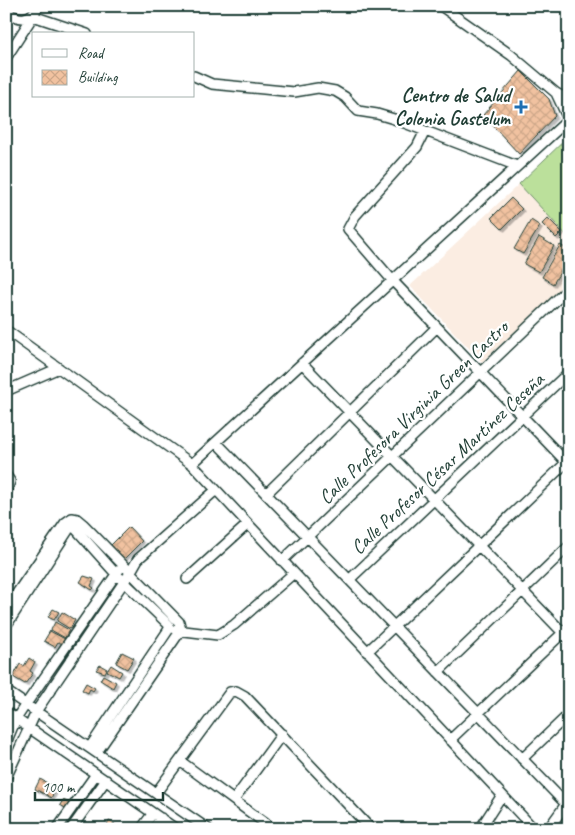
<svg xmlns="http://www.w3.org/2000/svg" width="575" height="835" font-family="Caveat,sans-serif">
<style>
.built{fill:#fbede2}
.green{fill:#bbe09b;stroke:#6d8e68}
.building{fill:url(#building-cross-hatch);stroke:#1f3d34;filter:url(#shadow)}
.lines{fill:none;stroke-linecap:round;stroke-linejoin:round}
.minor-casing{stroke:#1f3d34;stroke-width:12}
.minor{stroke:#fff;stroke-width:9}
.poi-dot{fill:#1f6fb2;stroke:#fff;stroke-width:2}
.labels{text-anchor:middle;stroke-width:4.5;stroke-linejoin:round;paint-order:stroke}
.poi-label{font-size:20px;font-weight:bold;fill:#1f3d34;stroke:#fff;text-anchor:end}
.street-label{font-size:20px;fill:#1f3d34;stroke:#fff}
</style>
<defs>
<pattern id="building-cross-hatch" width="8" height="8" patternUnits="userSpaceOnUse" patternTransform="scale(1.25)"><rect width="8" height="8" fill="#f1c2a0"/><path d="M0 0l8 8M0 8l8-8" fill="none" stroke="#cea88a"/></pattern>
<filter id="shadow"><feDropShadow dx="2.5" dy="2.5" stdDeviation="0" flood-color="#0004"/></filter>
</defs>
<rect width="100%" height="100%" fill="#fff"/>
<filter id="ink" filterUnits="userSpaceOnUse"><feTurbulence type="fractalNoise" baseFrequency=".02" numOctaves="2"/><feDisplacementMap in="SourceGraphic" scale="10" xChannelSelector="R" yChannelSelector="G"/><feConvolveMatrix kernelMatrix="1 2 1 2 8 2 1 2 1" color-interpolation-filters="sRGB"/></filter>
<g filter="url(#ink)">
<path class="built" d="M519 184 569 238V281L482 362 410 286Z"/>
<path class="green" d="M569 136V238L519 184Z"/>
<path class="building" d="M521 71 549 99 555 116 519 154 483 115Z
M511 198 522 209 502 229 491 218Z
M548 218 562 232 556 238 542 224Z
M531 220 540 226 523 254 514 249Z
M539 237 554 246 539 272 524 264Z
M560 245 569 250V257L553 284 542 277Z
M129 527 142 541 123 560 109 547Z
M84 576 94 579 91 586 94 588 92 590 80 582Z
M53 609 59 612 54 620 48 617Z
M62 612 75 620 70 629 57 621Z
M55 622 69 630 65 638 51 630Z
M50 631 65 639 63 644 58 642 55 647 44 641Z
M122 652 134 658 127 669 116 663Z
M29 658 35 662 30 671 33 673 25 684 13 677 20 664 24 666Z
M100 665 107 669 105 673 96 670Z
M111 665 122 672 119 677 107 671Z
M103 675 116 682 113 688 100 680Z
M86 683 95 688 93 691 90 689 88 693 82 690Z
M40 779 49 784 44 794 35 789Z
M50 784 54 787 52 790 55 791 51 798 45 794Z
M63 800 70 803 67 809 60 805Z
M109 821 115 824 112 829 106 827Z"/>
<g class="lines">
<defs>
<path id="minor" d="M441 6 511 55 556 93 569 100
M6 12C21 21 29 21 39 6
M6 58 33 16 87 34
M194 76 212 84 294 92 318 88 335 91 345 97 358 111 377 114 394 119 517 166
M556 93 569 121
M425 131 417 147 355 216 348 229 392 280 569 465
M6 330 192 464 534 829
M302 363 569 639
M6 391 59 368
M216 442 565 803
M192 464 569 119
M6 475 10 481 6 493
M266 494 437 327
M282 561 569 288
M187 579 248 524
M349 580 569 372
M6 609 65 523 72 518 77 519 83 524 179 622 181 630 97 752
M6 626 69 529 74 527 116 574 169 625V629L90 747
M176 630 218 635 234 625 294 573
M367 652 569 460
M438 672 569 546
M6 691 208 829
M6 712 176 829
M450 740 569 627
M6 743 16 719 26 704 119 570
M522 759 569 714
M180 761 273 829
M6 778 37 710 130 573 138 559 216 490
M156 793 230 692 236 691 245 696 371 829
M234 800 282 734
M57 829 96 774
M71 829 106 780
M141 829 153 813
M153 829 161 818
M480 829 502 795
M548 829 569 800
M568 829 569 828"/>
</defs>
<use href="#minor" class="minor-casing"/>
<use href="#minor" class="minor"/>
</g>
</g>
<path class="poi-dot" d="M518.5 99.5h5v5h5v5h-5v5h-5v-5h-5v-5h5z"/>
<g class="labels">
<g class="poi-label">
<text x="510" y="102">Centro de Salud<tspan x="510" dy="23">Colonia Gastelum</tspan></text>
</g>
<g class="street-label">
<text transform="translate(413 412) rotate(-44)" y="7">Calle Profesora Virginia Green Castro</text>
<text transform="translate(447 463) rotate(-43)" y="7">Calle Profesor César Martínez Ceseña</text>
</g>
</g>
<rect width="575" height="835" fill="none" stroke="#fff" stroke-width="25"/>
<rect x="12" y="12" width="550" height="810" fill="none" stroke="#1f3d34" stroke-width="2" filter="url(#ink)"/>
<rect x="32" y="32" width="162" height="65" fill="#ffffff" stroke="#a5b1ae"/>
<rect x="42" y="49" width="25" height="8" fill="#ffffff" stroke="#a5b1ae"/>
<text x="78" y="58" font-size="15" fill="#1f3d34">Road</text>
<rect x="42" y="70" width="25" height="15" fill="url(#building-cross-hatch)" stroke="#a5b1ae"/>
<text x="78" y="82" font-size="15" fill="#1f3d34">Building</text>
<path d="M35 792v8h128v-8" fill="none" stroke="#1f3d34" stroke-width="2.5"/>
<text x="42" y="792" font-size="15" fill="#1f3d34" stroke="#ffffff" stroke-width="4" paint-order="stroke">100 m</text>
</svg>
